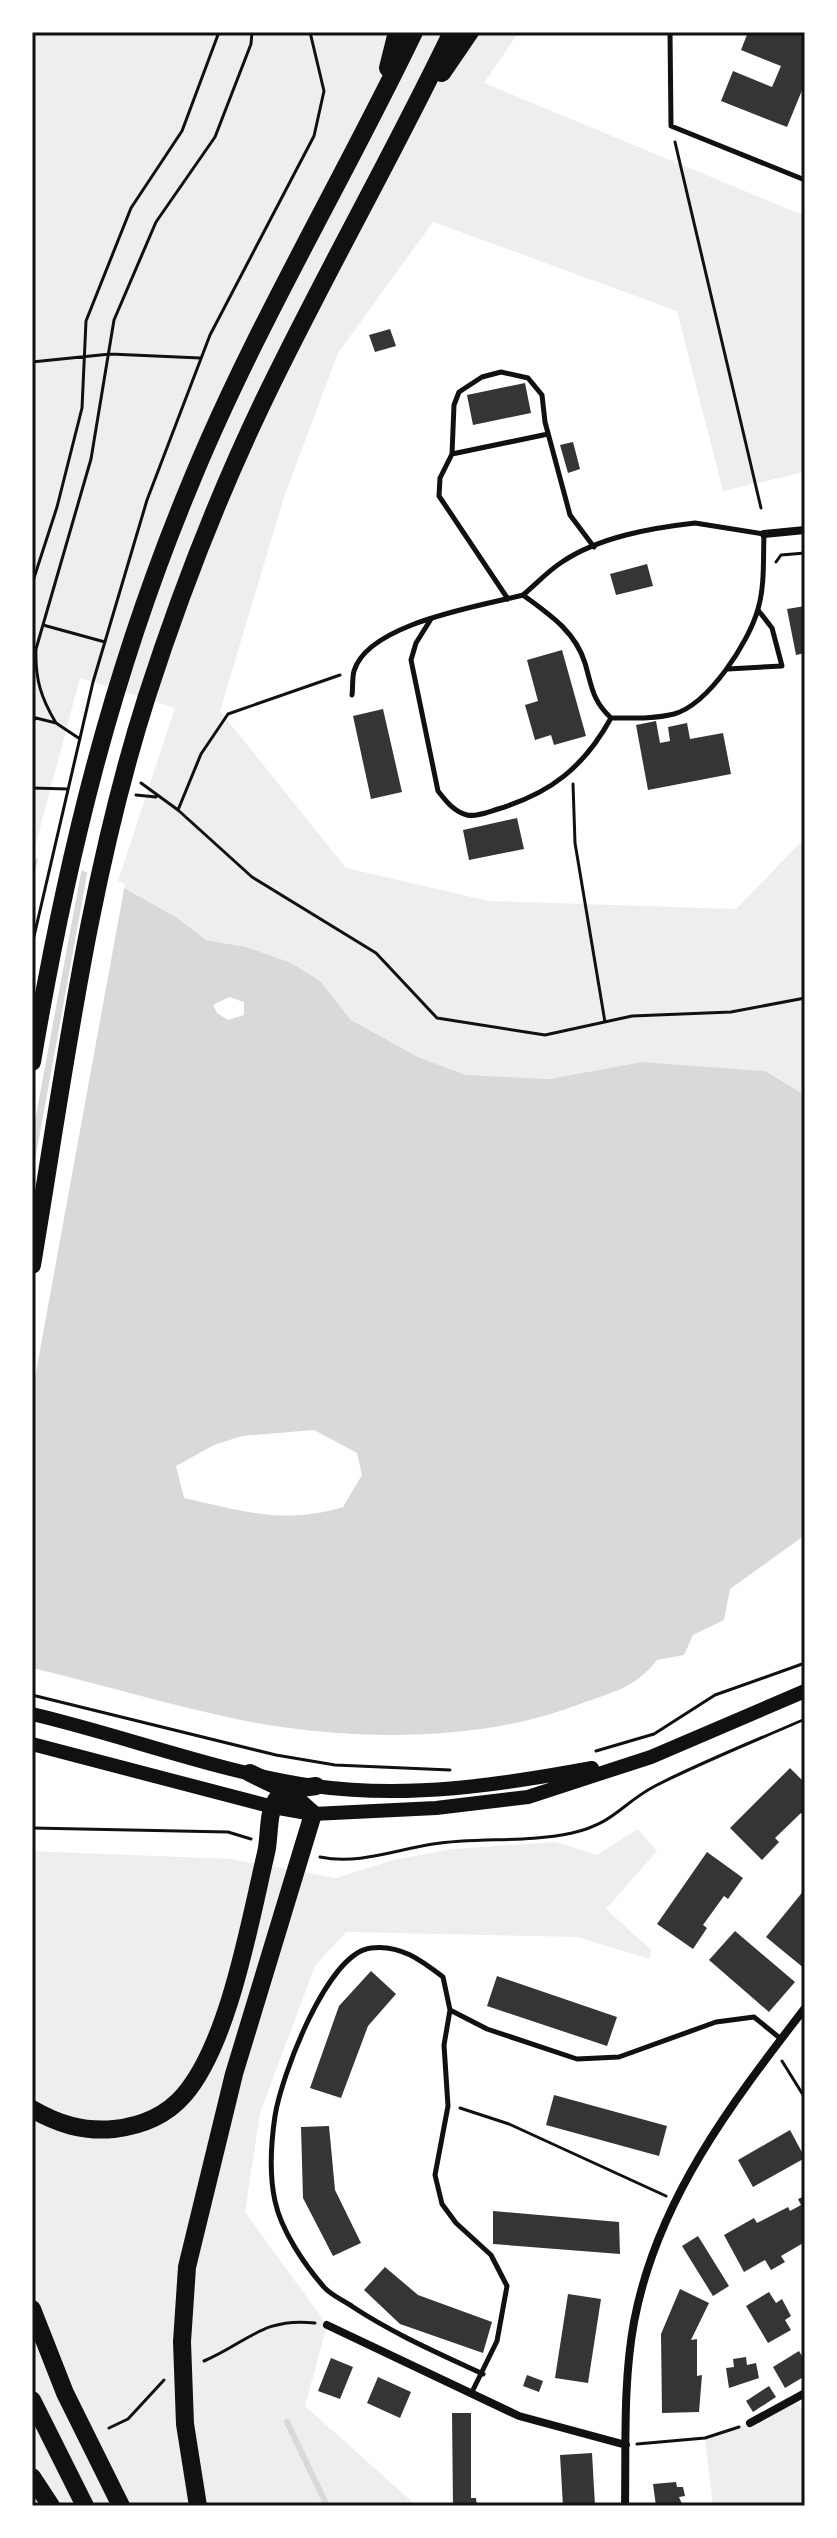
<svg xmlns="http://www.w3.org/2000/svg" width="837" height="2538" font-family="Figtree,sans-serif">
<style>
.green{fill:#eee}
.water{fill:#d9d9d9;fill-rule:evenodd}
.pier{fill:#fff}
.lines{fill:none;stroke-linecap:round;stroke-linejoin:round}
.stream{stroke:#d9d9d9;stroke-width:6}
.building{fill:#353535}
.path{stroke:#111;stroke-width:3}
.service{stroke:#111;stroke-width:5}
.minor{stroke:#111;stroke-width:8}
.secondary{stroke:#111;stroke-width:14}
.motorway{stroke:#111;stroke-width:18}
.neatline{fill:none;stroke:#111;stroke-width:3}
</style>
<rect width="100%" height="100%" fill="#fff"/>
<path class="green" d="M32 32H519L484 83 805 216V472L723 491 677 311 433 222 338 353 284 497 220 711 346 868 489 901 736 909 805 838V1095L765 1071 642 1062 549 1079 466 1075 418 1057 351 1020 320 981 246 947 206 940 176 917 117 884 175 708 80 678 32 858Z
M638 1829 657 1851 606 1909 651 1950 650 1959 577 1937 346 1932 315 1966 260 2113 245 2212 327 2325 305 2406 417 2506H32V1851L231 1859 336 1878 393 1860 452 1849 556 1842 597 1855Z
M794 2399 805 2414V2506H713L705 2438 750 2423Z"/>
<path class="water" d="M32 858 65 864 117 884 176 917 206 940 246 947 291 963 320 981 351 1020 418 1057 466 1075 549 1079 642 1062 765 1071 805 1095V1535L730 1589 724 1620 693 1635 684 1655 657 1660C635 1688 613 1692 580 1704 484 1741 364 1741 262 1724 186 1710 108 1686 32 1668ZM229 997 244 1002V1015L228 1020 217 1013 213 1005ZM314 1430 357 1453 362 1475 343 1507C283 1525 243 1511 184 1498L176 1466 214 1445 242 1436Z"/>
<path class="pier" d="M39 855 82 867 32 1137V884Z
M88 869 125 884 32 1394V1177Z"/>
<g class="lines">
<path class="stream" d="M287 2422 327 2506"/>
</g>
<path class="building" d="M748 32 793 35 794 32H805V83L787 127 721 101 733 71 772 87 781 66 741 50Z
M390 329 396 346 375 352 369 335Z
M525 383 531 413 473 425 467 395Z
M573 442 580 469 568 473 560 445Z
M647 564 653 586 616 595 610 574Z
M805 606V653L796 655 787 609Z
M562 650 586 736 554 745 551 735 535 740 525 705 538 701 527 660Z
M383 709 402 792 371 799 353 716Z
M656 721 660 743 670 741 668 727 687 723 690 739 723 733 731 774 648 790 636 725Z
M517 818 524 849 469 860 463 830Z
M790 1768 805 1783V1817L801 1813 775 1838 779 1842 762 1860 730 1828Z
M707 1852 743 1878 728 1899 724 1896 703 1925 707 1928 693 1949 657 1924Z
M805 1889V1969L766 1937Z
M735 1931 795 1982 769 2012 709 1960Z
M371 1971 396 1994 368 2026 341 2098 310 2088 339 2006Z
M497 1976 617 2017 607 2046 487 2006Z
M554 2095 667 2126 659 2156 546 2125Z
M329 2126 335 2190 361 2243 333 2256 303 2198 301 2127Z
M790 2130 805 2158 753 2187 738 2160Z
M805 2196V2242L781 2256 785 2262 771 2270 765 2260 744 2272 724 2235 754 2218 757 2223 788 2207 790 2211 801 2205 798 2199Z
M493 2211 619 2222 620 2254 493 2244Z
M698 2236 729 2286 713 2296 682 2246Z
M385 2267 418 2295 492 2322 483 2353 400 2324 364 2290Z
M680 2289 709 2303 691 2340 697 2339V2376L702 2375 699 2412 662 2413 661 2334Z
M769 2292 776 2303 782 2299 791 2316 785 2320 791 2330 768 2343 746 2306Z
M568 2294 601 2299 588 2383 555 2378Z
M799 2351 805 2361V2376L785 2388 773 2367Z
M746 2357 747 2365 756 2363 759 2378 729 2388 726 2368 734 2367 733 2359Z
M331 2358 353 2367 340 2399 318 2391Z
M527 2375 543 2381 539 2392 523 2386Z
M378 2377 411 2392 400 2418 367 2403Z
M769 2386 776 2397 753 2412 746 2401Z
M452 2413H471V2498H476L477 2506H453Z
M592 2453 595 2506H563L560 2455Z
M676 2482 677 2487H683L685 2496 679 2497 682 2504 656 2506 653 2484Z"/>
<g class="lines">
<path class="path" d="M675 142 761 508
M32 362 110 354 200 358
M776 562 781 555 805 553
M32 584 57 507 82 408 86 321 131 208 182 131 219 32
M43 625 105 642
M32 717 56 723 80 739
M56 723C41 698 35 679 36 649L91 459 114 320 156 222 215 137 251 44 252 32
M32 738 34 718
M141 783 178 810 252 877 376 953 437 1018 545 1035 632 1016 731 1012 805 998
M573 784 575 843 605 1022
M32 788 68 789
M136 795 156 797
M178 810 201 754 228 714 340 675
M32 945 93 682 147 500 210 335 314 136 324 91 310 32
M32 1695 276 1755 335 1765 450 1770
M596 1751 654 1734 715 1695 805 1663
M32 1828 228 1832 251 1839
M320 1857C358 1865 395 1850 433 1844 479 1837 526 1843 572 1833 615 1823 621 1804 655 1786 704 1761 755 1741 805 1719
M782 2061 805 2098
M460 2108 509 2124 666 2196
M204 2361C248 2342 263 2317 315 2323
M109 2428 128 2419 164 2380
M637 2444 705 2438 739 2427"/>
<path class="service" d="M670 32 671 126 805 180
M452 454 454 405 459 392 482 377 501 372 528 378 542 395 545 422 570 515 594 547
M695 523 764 534C763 559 765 585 758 609 749 642 709 704 674 714 654 719 632 718 611 718 592 700 592 687 585 663 575 631 549 614 523 595 536 584 548 571 562 562 599 537 651 528 695 523Z
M508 599 439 496 440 478 452 454 548 434
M431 619 416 643 411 660 438 791C446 801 454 812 467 815 476 817 488 812 498 809 551 793 584 767 611 718
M728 669 782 666 772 628 758 610
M352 695C353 688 352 678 354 671 368 623 481 606 523 595
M450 2010 487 2029 577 2059 619 2057 716 2022 754 2017 781 2039
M471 2394 497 2341 507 2286 491 2255 456 2223 442 2204 435 2175 448 2106 444 2045 450 2010 443 1977C422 1961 400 1944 371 1948 327 1953 281 2077 275 2116 271 2143 269 2174 275 2201 281 2230 304 2264 323 2286 330 2295 343 2300 353 2307 394 2334 438 2353 483 2374"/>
<path class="minor" d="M764 534 805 530
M327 2325 519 2416 626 2445
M750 2423 805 2393
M625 2506C626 2445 623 2382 634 2322 657 2200 731 2104 805 2008"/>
<path class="secondary" d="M32 1714C126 1736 218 1772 314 1786 408 1799 500 1785 592 1768
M32 1744 273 1807 313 1814 436 1808 528 1797 651 1757 805 1691"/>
<path class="motorway" d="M388 68 397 32
M442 73 470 32
M32 1062C66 861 111 675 189 487 253 330 341 184 414 32
M32 1265C64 1074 88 881 147 696 179 597 218 496 263 402 323 277 392 157 452 32
M32 2109C58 2124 83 2132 114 2129 140 2126 166 2116 184 2095 229 2043 250 1921 266 1853 270 1837 267 1812 277 1799 285 1788 303 1788 316 1786
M32 2309 65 2393 121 2506
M32 2400 85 2506
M32 2477 51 2506
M198 2506 185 2424 182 2342 187 2267 234 2074 313 1814 287 1791 250 1773"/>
</g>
<rect width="837" height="2538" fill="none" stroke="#ffffff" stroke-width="68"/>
<rect x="34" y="34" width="769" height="2470" class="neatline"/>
</svg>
